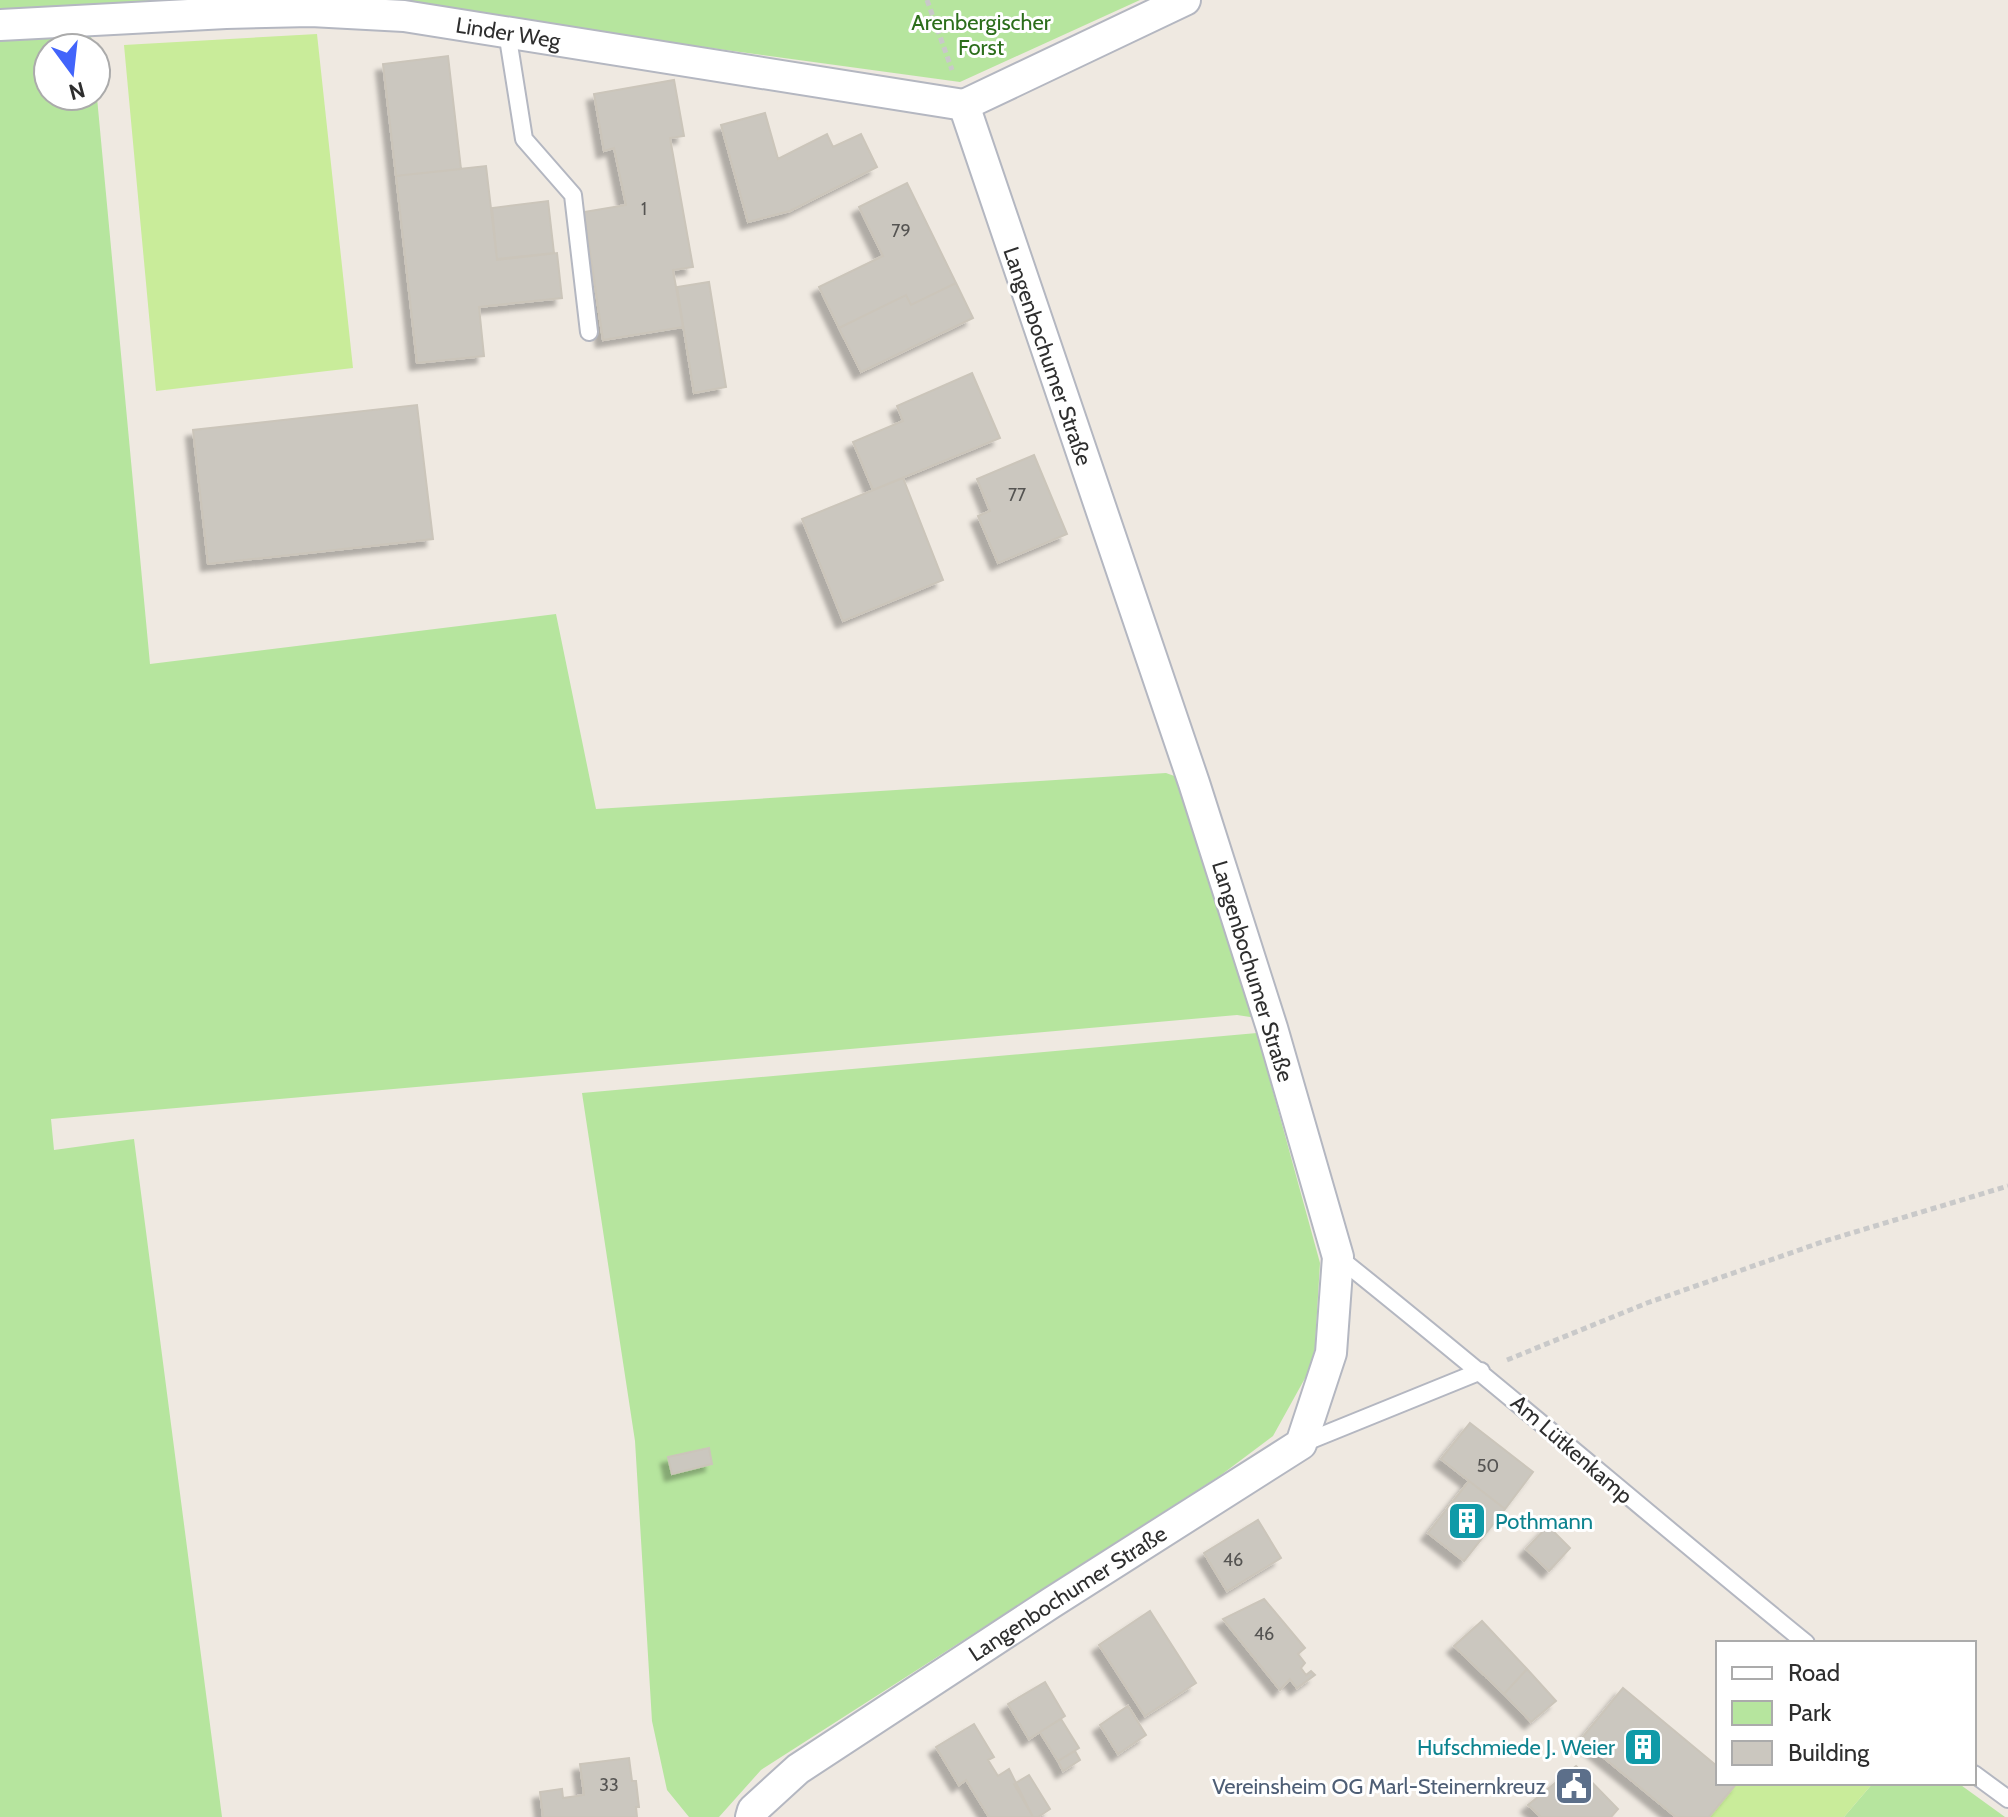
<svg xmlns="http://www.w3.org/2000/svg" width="2008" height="1817" font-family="Cabin,sans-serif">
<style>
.green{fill:#b6e59e}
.pitch{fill:#c9ec9a}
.building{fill:#cbc7bf;stroke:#cbc5ba;stroke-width:2;filter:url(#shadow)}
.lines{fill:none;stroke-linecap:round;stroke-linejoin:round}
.service-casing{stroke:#b4b7c1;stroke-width:20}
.minor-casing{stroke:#b4b7c1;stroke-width:34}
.path{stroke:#c9c9c9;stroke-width:5;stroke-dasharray:6 4;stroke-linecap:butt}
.service{stroke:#fff;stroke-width:16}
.minor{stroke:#fff;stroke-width:30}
.labels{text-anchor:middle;stroke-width:6;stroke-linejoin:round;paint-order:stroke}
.number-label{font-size:18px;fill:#555452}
.park-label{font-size:22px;fill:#2c6e1b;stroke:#fff}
.street-label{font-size:22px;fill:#2e2e2e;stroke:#fff}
.culture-label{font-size:22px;fill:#0d838f;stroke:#fff;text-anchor:start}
.service-label{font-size:22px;fill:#4e5e75;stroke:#fff;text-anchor:end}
</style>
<defs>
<filter id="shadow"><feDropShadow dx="-7" dy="7" stdDeviation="2" flood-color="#0004"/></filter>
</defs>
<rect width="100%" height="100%" fill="#efe9e1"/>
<path class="green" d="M0 0H304L89 11 92 48H48V96H96V87L150 664 556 614 596 809 1166 773 1194 783 1270 1020 1237 1015 51 1119 54 1150 134 1139 222 1817H0Z
M313 0H1140L960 82 667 42 404 3Z
M1257 1033 1320 1263 1314 1362 1273 1436 1221 1475 761 1770 719 1817H689L667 1790 652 1721 635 1441 582 1093Z
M1873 1783H1958L2005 1817H1844Z"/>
<path class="pitch" d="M317 34 353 368 156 391 124 45Z
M1737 1783H1873L1844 1817H1709Z"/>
<path class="building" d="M448 56 461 169 396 176 383 64Z
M674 80 684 136 670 138 693 267 673 270 683 327 603 340 584 212 626 205 614 148 604 151 594 94Z
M765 113 778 159 827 134 833 147 861 134 877 167 790 211 748 222 721 125Z
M486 166 497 260 557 253 562 298 479 307 484 356 417 363 396 176Z
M907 183 956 283 911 305 906 295 839 328 819 287 883 256 859 207Z
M548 201 554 253 497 259 492 208Z
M709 282 726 387 694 393 677 287Z
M956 283 973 318 861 372 839 328 906 295 911 305Z
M972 373 1000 438 873 490 853 442 903 421 897 406Z
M417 405 433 539 208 564 193 430Z
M1034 455 1067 534 998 563 978 516 990 511 977 479Z
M903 478 943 580 843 621 802 519Z
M1470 1423 1533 1472 1505 1509 1441 1459Z
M709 1448 712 1464 672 1474 668 1457Z
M1469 1481 1505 1509 1464 1561 1428 1533Z
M1258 1520 1281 1558 1227 1591 1204 1553Z
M1548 1526 1570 1548 1549 1571 1526 1549Z
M1264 1599 1305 1648 1298 1654 1305 1663 1301 1668 1306 1675 1311 1671 1315 1675 1297 1688 1290 1679 1280 1690 1223 1619Z
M1150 1611 1196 1683 1145 1716 1099 1645Z
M1482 1621 1527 1669 1504 1694 1454 1646Z
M1527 1669 1556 1701 1531 1722 1504 1694Z
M1045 1682 1065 1716 1029 1739 1008 1704Z
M1623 1688 1718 1767V1783H1737L1709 1817H1676L1581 1739Z
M1128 1706 1146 1735 1118 1754 1100 1725Z
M1061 1719 1079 1748 1058 1761 1040 1732Z
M974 1724 994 1757 988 1760 998 1776 1009 1769 1033 1817H989L966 1780 959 1785 936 1747Z
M1075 1751 1080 1760 1063 1771 1058 1761Z
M629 1758 632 1781H636L639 1807H636L637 1817H543L540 1792 562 1789 563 1798 584 1795 580 1764Z
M1576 1766 1618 1809 1611 1817H1541L1528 1805Z
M1029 1775 1050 1809 1038 1817H1033L1014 1784Z"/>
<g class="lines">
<defs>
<path id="service" d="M507 32 524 139 573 195 589 332
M1338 1257C1496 1383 1649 1515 1806 1643
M1301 1444 1481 1371
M1974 1774 2008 1799"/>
<g id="minor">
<path id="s1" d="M0 25 226 13 311 11 404 16 964 105"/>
<path d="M964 105 1185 0"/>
<path id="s2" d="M751 1817 753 1810 798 1769 1051 1603 1301 1444 1331 1353 1338 1257 1272 1028 1194 783 964 105"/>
</g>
</defs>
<use href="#service" class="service-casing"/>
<use href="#minor" class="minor-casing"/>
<path class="path" d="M927 0 952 70
M1507 1360 1647 1303 1825 1241 2008 1186"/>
<use href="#service" class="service"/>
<use href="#minor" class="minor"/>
</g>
<defs>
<symbol id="building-square" viewBox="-11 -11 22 22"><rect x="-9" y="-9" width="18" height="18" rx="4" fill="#0f9aa8" stroke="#fff"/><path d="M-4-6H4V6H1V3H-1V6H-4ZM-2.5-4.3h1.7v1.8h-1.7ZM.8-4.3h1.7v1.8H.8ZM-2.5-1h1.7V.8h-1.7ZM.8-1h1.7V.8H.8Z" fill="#fff"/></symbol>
<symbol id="civic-square" viewBox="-11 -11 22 22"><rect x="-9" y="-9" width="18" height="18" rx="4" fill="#5c6f8a" stroke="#fff"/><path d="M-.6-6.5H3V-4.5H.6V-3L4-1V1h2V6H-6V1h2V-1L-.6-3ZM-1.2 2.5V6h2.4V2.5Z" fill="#fff"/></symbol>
</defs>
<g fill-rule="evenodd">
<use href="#building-square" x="1445" y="1499" width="44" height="44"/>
<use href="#building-square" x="1621" y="1725" width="44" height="44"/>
<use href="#civic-square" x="1552" y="1764" width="44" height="44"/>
</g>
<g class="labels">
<g class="number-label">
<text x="644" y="215">1</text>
<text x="901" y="237">79</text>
<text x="1017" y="501">77</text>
<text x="1488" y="1472">50</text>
<text x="1233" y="1566">46</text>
<text x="1264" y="1640">46</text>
<text x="609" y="1791">33</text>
</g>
<g class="park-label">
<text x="981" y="30">Arenbergischer<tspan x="981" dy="25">Forst</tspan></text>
</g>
<g class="street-label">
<text dy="8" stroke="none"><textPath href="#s1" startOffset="510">Linder Weg</textPath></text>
<text transform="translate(1048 356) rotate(71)" y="8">Langenbochumer Straße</text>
<text transform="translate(1253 971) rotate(73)" y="8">Langenbochumer Straße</text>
<text transform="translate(1572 1449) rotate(41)" y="8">Am Lütkenkamp</text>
<text dy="8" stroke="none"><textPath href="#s2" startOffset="390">Langenbochumer Straße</textPath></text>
</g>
<g class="culture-label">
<text x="1495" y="1529">Pothmann</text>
<text x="1615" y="1755" text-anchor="end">Hufschmiede J. Weier</text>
</g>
<g class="service-label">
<text x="1546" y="1794">Vereinsheim OG Marl-Steinernkreuz</text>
</g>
</g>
<rect x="1716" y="1641" width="260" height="144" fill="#ffffff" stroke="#ababab" stroke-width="2"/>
<rect x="1732" y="1667" width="40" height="12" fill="#ffffff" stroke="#ababab" stroke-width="2"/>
<text x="1788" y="1681" font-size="24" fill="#2e2e2e">Road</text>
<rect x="1732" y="1701" width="40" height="24" fill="#b6e59e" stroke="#ababab" stroke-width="2"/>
<text x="1788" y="1721" font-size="24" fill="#2e2e2e">Park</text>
<rect x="1732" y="1741" width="40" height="24" fill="#cbc7bf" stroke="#ababab" stroke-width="2"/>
<text x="1788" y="1761" font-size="24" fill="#2e2e2e">Building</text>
<g transform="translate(72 72) rotate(165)"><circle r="38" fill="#ffffff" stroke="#ababab" stroke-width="2"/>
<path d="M0-6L14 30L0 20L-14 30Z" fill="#4264fb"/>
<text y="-12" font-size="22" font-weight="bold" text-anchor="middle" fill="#2e2e2e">N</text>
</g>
</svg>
